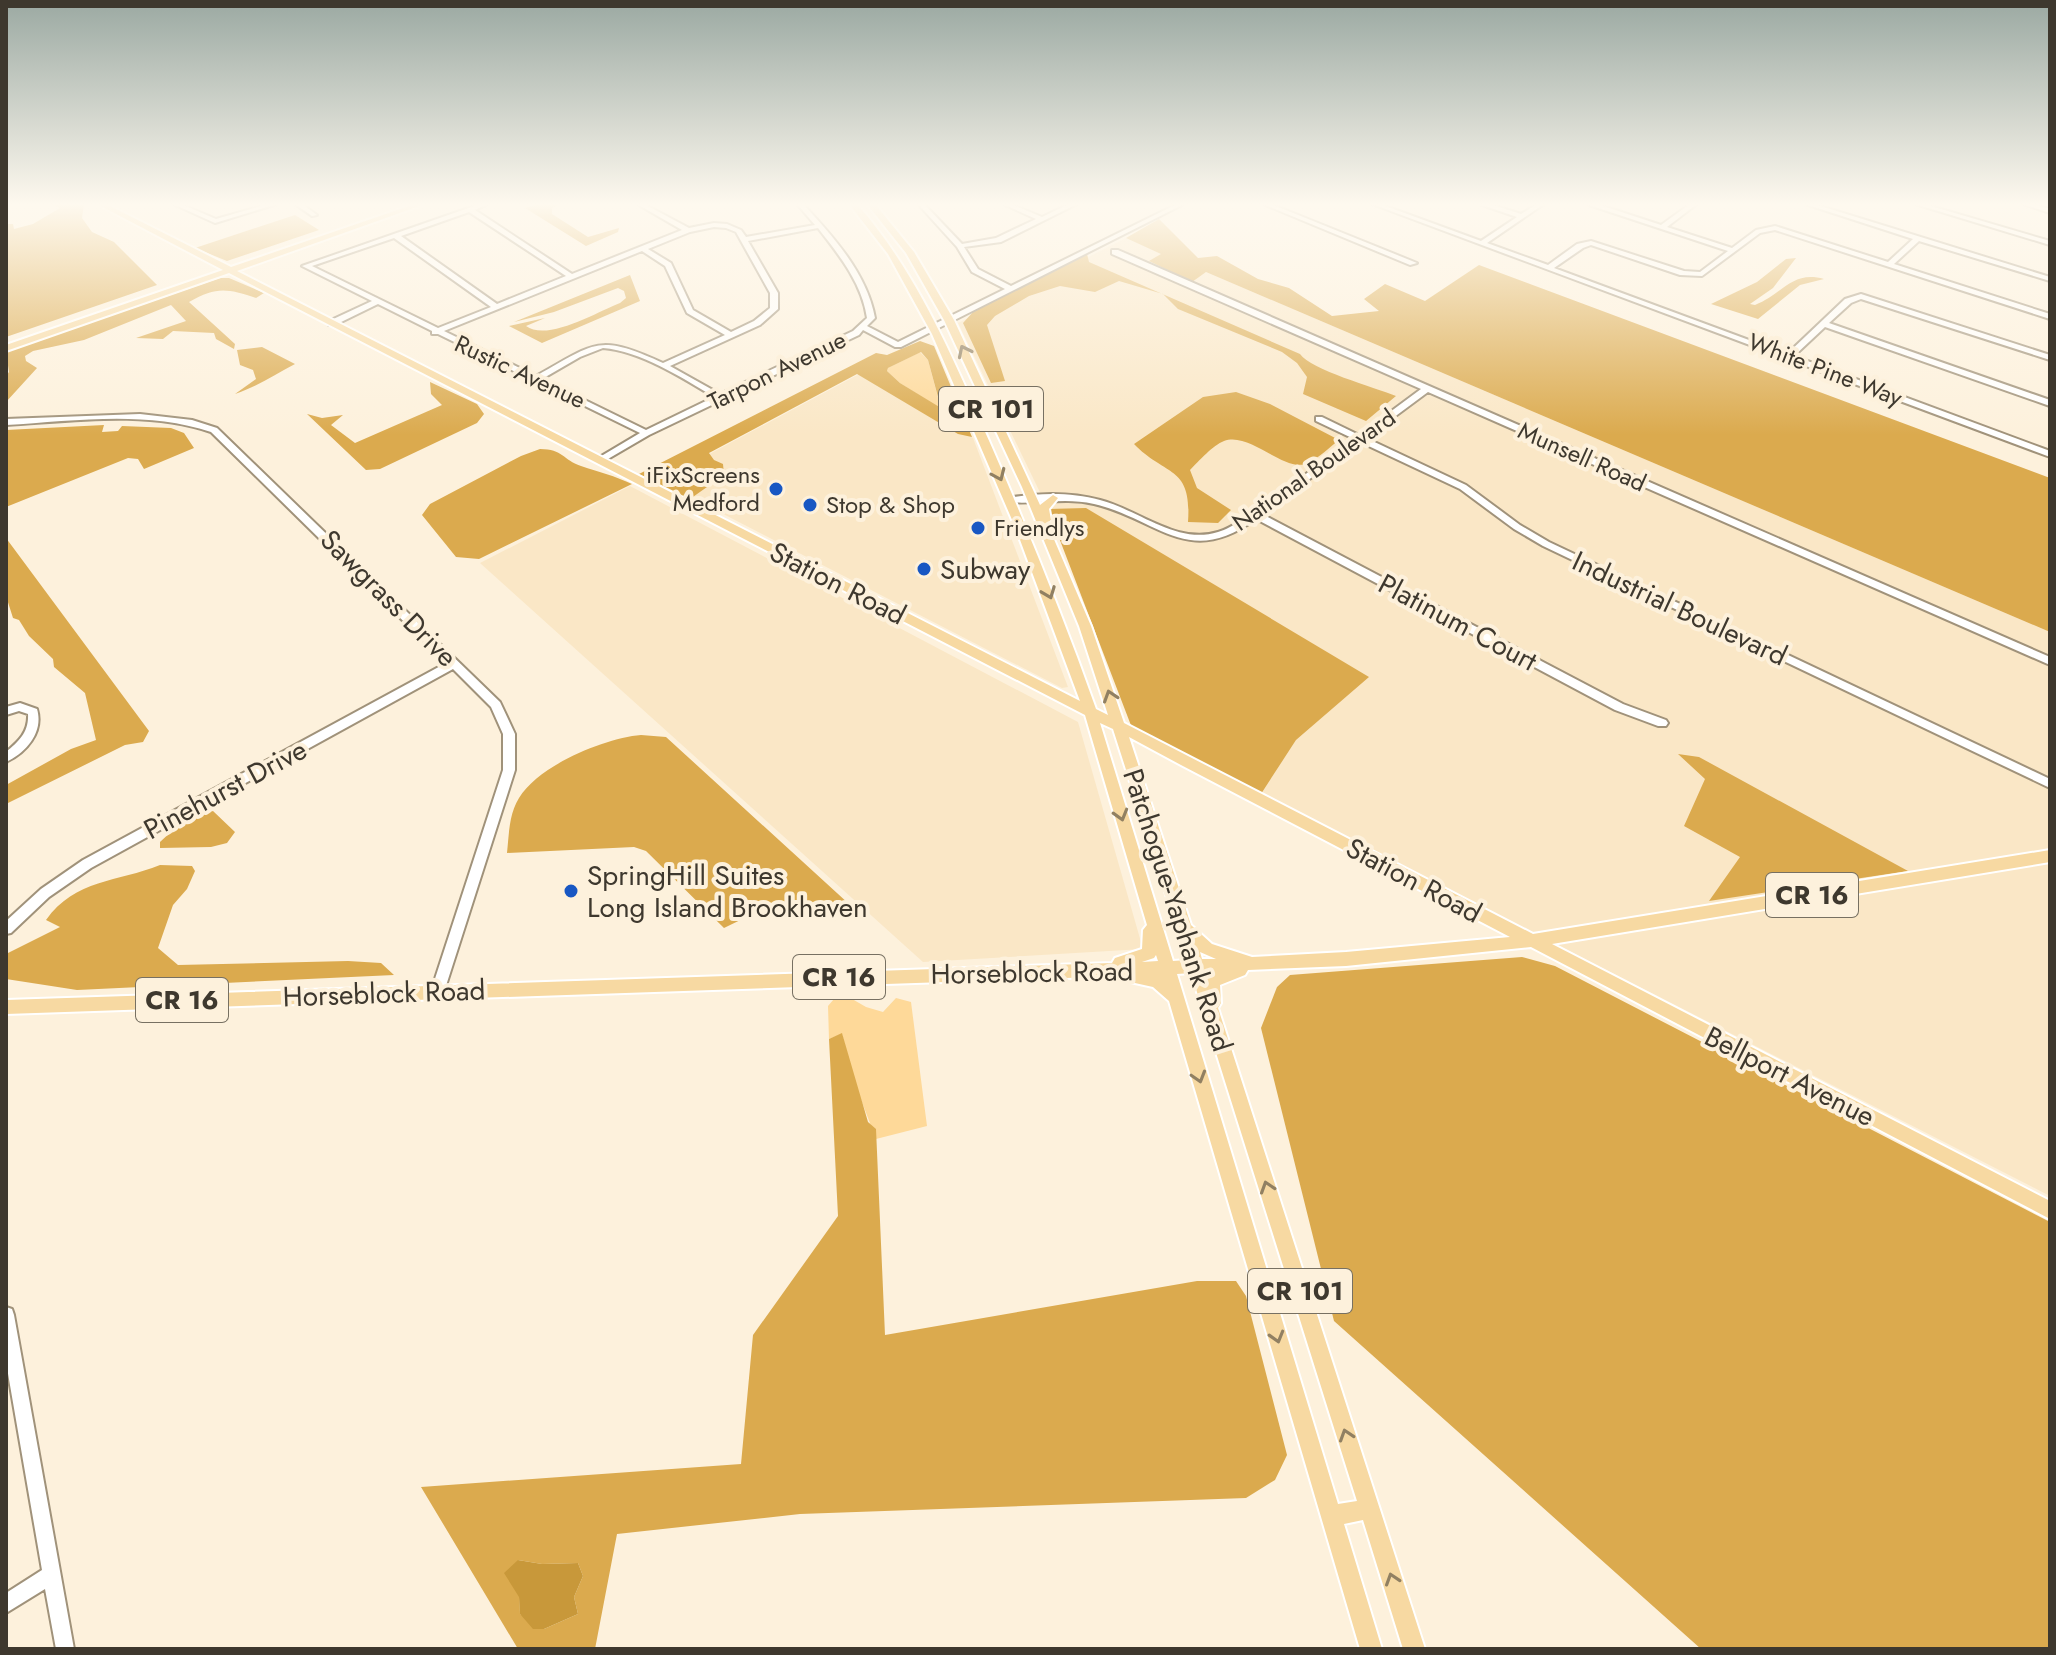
<svg xmlns="http://www.w3.org/2000/svg" width="2056" height="1655" font-family="Jost,sans-serif">
<style>
.built{fill:#fae7c6}
.green{fill:#fed999}
.forest{fill:#dbaa4e;fill-rule:evenodd}
.water{fill:#c8983a}
.lines{fill:none;stroke-linecap:round;stroke-linejoin:round}
.minor-casing{stroke:#a0927a;stroke-width:4}
.major-casing{stroke:#fff;stroke-width:4}
.minor{fill:#fff;fill-rule:evenodd}
.major{fill:#f7d9a2;fill-rule:evenodd}
.oneway{stroke:#918062}
.poi-dot{fill:#1857c3;stroke:#fdf1dc;stroke-width:3}
.labels{text-anchor:middle;stroke-width:8;stroke-linejoin:round;paint-order:stroke}
.far-street-label{font-size:24px;fill:#3e382e;stroke:#fdf1dc}
.far-poi-label{font-size:24px;fill:#3e382e;stroke:#fdf1dc;text-anchor:start}
.shield{fill:#fdf1dc;stroke:#777062;stroke-width:2}
.shield-label{font-size:26px;font-weight:bold;fill:#3e382e}
.poi-label{font-size:28px;fill:#3e382e;stroke:#fdf1dc;text-anchor:start}
.street-label{font-size:28px;fill:#3e382e;stroke:#fdf1dc}
</style>
<rect width="100%" height="100%" fill="#fdf1dc"/>
<path class="built" d="M1126 238 1162 254 1150 262 1192 281 1206 272 2050 632V1196L1261 794 1296 740 1368 677 1048 509 958 323Z
M861 373 973 438 1068 687 1062 688 659 481Z
M630 486 1078 722 1143 949 923 962 480 563Z"/>
<path class="green" d="M920 352 928 360 941 409 900 383 887 371 888 368Z
M847 996 866 1007 883 1012 896 998 911 1002 927 1126 876 1139 857 1089 842 1034 829 1039 828 1006 834 999Z"/>
<path class="forest" d="M50 204H84L82 218 92 232 114 242 157 285 6 337V224H13L14 229 33 224 60 208Z
M539 204H560L552 208V214L588 237 619 228 618 232 586 246 525 208Z
M295 215 319 230 227 261 195 248Z
M1159 219 1198 258 1217 256 1258 279 1289 288 1332 316 1379 311 1364 299 1385 284 1425 301 1479 265 2050 478V632L1206 272 1192 282 1149 261 1161 254 1126 238Z
M1087 254 1089 262 1300 354C1311 370 1374 387 1396 396L1366 421 1303 394 1307 377 1297 363 1282 352 1178 309 1163 294 1119 281 1095 292 1060 286 1029 296 995 316 987 325 1005 381 991 383 963 323 973 312Z
M1796 258 1773 288 1750 304 1755 305C1783 294 1792 270 1824 279L1800 285 1758 319 1711 304 1757 282 1786 259Z
M630 275 640 301 542 343 509 326 545 318 526 326C547 342 597 312 620 303L626 298 624 291 618 288 554 312 514 322Z
M220 278H229L264 293 256 298C226 288 216 287 189 302L235 344 234 349 216 339 214 333 173 331 163 339 136 338 186 321 171 305 84 340 33 351 25 356 26 361 37 368 6 402V376L9 372 6 352Z
M920 341 934 346 972 437 958 434 857 374 709 453 714 460 723 464 724 475 690 499 639 474 876 353 887 355ZM921 352 928 360 941 408 900 383 887 371 888 368Z
M262 347 295 364C274 375 258 386 235 394L256 379 253 370 240 365 237 350Z
M430 382 477 404 484 414 477 423 380 469 366 470 307 414 322 418 343 415 331 425 355 443 442 405 431 394Z
M1236 392 1270 404 1339 440C1330 447 1319 458 1308 463 1285 474 1250 431 1224 441 1213 445 1199 461 1190 470L1197 488 1231 510 1218 523 1188 522C1192 465 1166 477 1134 444L1203 397Z
M104 425 102 432 118 431 122 426 171 428 184 433 194 448 144 469 138 459 128 458 6 507V430Z
M540 449C563 449 563 460 581 466 599 472 615 476 632 484L479 559 456 557 422 515 430 504 521 456Z
M1086 508 1369 677 1296 740 1261 794 1132 728 1048 509Z
M6 538 149 731 143 742 125 745 6 804V785L71 749 96 740 85 693 54 667 53 659 29 636 19 620 13 618 6 596Z
M641 735 666 737 849 904 851 910 830 913 763 909 724 928 646 851 634 847 507 853C509 834 509 814 519 798 539 765 605 738 641 735Z
M1678 754 1699 757 1908 871 1709 901 1740 857 1684 826 1705 779Z
M213 811 235 832 227 843 211 847 160 848V842C175 828 192 816 213 811Z
M160 865 192 866 195 871 187 889 173 905 158 948 178 965 348 961 381 963 394 975 77 990 6 979V954L60 927 46 920C75 879 118 882 160 865Z
M1522 957 1555 966 2050 1222V1649H1701L1334 1321 1261 1028 1277 987 1290 975Z
M842 1033 868 1122 876 1129 885 1335 1197 1281H1236L1246 1296 1287 1455 1275 1480 1246 1498 800 1514 617 1534 595 1649H518L421 1487 741 1464 753 1335 838 1216 829 1039ZM518 1560 542 1564 578 1563 583 1576 574 1597 578 1614 544 1629 520 1614Z"/>
<path class="water" d="M518 1560 542 1564 578 1563 583 1576 574 1597 578 1614 544 1629H533L520 1614 519 1597 504 1573Z"/>
<g class="lines">
<defs>
<path id="minor" d="M173 204H181L216 219 268 204H277L215 223Z
M295 204H302L317 215 312 216Z
M480 204H488L475 210 572 274 682 230 637 204H644L689 228 714 223 727 224 741 230 746 237 815 225 797 204H803C833 236 867 274 875 318L867 326 898 342 1005 289 972 272 957 247 918 204H924L962 244 996 238 1036 219 1003 204H1011L1042 217 1069 204H1077L1001 242 964 247 978 269 1011 286 1177 204H1184L901 347H895L863 330 859 335 726 398 725 401H720L649 435 601 463 597 460 598 458 640 433 438 334H432V331L378 304 335 325H329V321L372 301 302 266ZM469 212 566 276 497 304 401 236ZM714 227 726 228 736 232 770 293V308L754 321 731 332 693 310 671 263 648 249 690 232ZM818 228C839 255 862 283 867 318L853 331 720 394 670 366 760 325 778 309V293L748 241ZM394 238 491 307 438 328 312 266ZM642 251 665 266 687 313 725 335 663 363C597 333 596 343 536 376L444 331ZM603 348C640 351 683 378 714 397L646 430 542 379 580 357Z
M1263 204H1271L1417 263 1410 265Z
M1372 204H1380L1481 241 1517 217 1482 205 1481 204H1490L1521 214 1537 204H1544L1487 243 1548 265 1577 244 1591 241 1684 271 1700 272 1728 251 1589 205 1588 204H1597L1661 225 1690 204H1697L1667 227 1732 248 1756 230 1775 226 1888 262 1913 239 1805 204H1814L2050 277V281L1919 241 1894 264 2050 314V319L1775 230 1760 233 1702 276 1680 275 1591 245 1583 248 1554 268 1787 354 1845 299 1861 294 2050 355V360L1861 299 1851 303 1829 323 2050 400V406L1825 327 1794 356 2050 451V457Z
M1915 204H1924L2050 241V245Z
M2023 204H2032L2050 209V213Z
M1112 250H1118L2050 657V665L1428 392 1366 438 1466 485 1520 525 1549 542 2050 779V788L1543 546 1514 529 1460 489 1360 442 1262 514 1623 704 1666 720 1668 723 1666 726H1658L1615 710 1256 519C1188 569 1158 519 1094 504 1064 497 1036 505 1007 502V498C1037 493 1071 492 1100 500 1139 510 1177 545 1218 532 1226 530 1233 525 1241 521L1354 439 1316 421V417H1322L1359 435 1421 389 1112 254Z
M140 414 192 420 217 428 500 702 515 734V770L443 995 438 997 433 995 431 991 503 770V734L491 707 453 669 91 868 49 897 11 933 6 934V921L41 889 83 860 446 663 211 432C145 410 74 421 6 425V419Z
M20 703 37 709C44 732 26 753 6 762V752C19 741 29 732 28 714L19 711 6 715V707Z
M6 1307 12 1309 14 1315 74 1649H56L45 1589 6 1613V1593L42 1570 6 1362Z"/>
<path id="major" d="M97 204H106L231 267 415 204H425L237 271 1080 701 1016 529 932 334 888 254 849 204H857C918 274 953 358 990 443 1028 530 1064 619 1096 709L1108 715 1079 626 1022 487 944 320 906 253 867 204H875L914 252 954 320 1040 505 1053 495 1058 498 1049 509 1051 520 1047 523 1091 626 1124 723 1533 934 2050 850V862L1552 944 2050 1201V1219L1531 947 1346 966 1248 970 1245 975 1220 985 1221 1003 1218 1008 1425 1649H1403L1363 1520 1344 1524 1382 1649H1360L1169 1001 1153 987 1126 981 1123 976 6 1014V1000L1112 963 1115 958 1142 949 1143 930 1147 925 1085 715 229 273 6 351V345L223 270ZM1100 723 1113 729 1187 960 1173 961ZM1129 737 1181 765 1510 937 1346 952 1252 957 1212 944 1191 925ZM1200 952 1216 959H1202ZM1156 955 1158 961 1142 962 1154 958ZM1191 973 1357 1501 1338 1504 1177 974Z"/>
</defs>
<use href="#minor" class="minor-casing"/>
<use href="#major" class="major-casing"/>
<use href="#minor" class="minor"/>
<use href="#major" class="major"/>
</g>
<defs><path id="oneway-chevron" d="M-2-3.5L2.5 0L-2 3.5" fill="none" stroke-width="1.6" stroke-linecap="round" stroke-linejoin="round" transform="scale(2)"/></defs>
<g class="oneway">
<use href="#oneway-chevron" transform="translate(964 351) rotate(-116)"/>
<use href="#oneway-chevron" transform="translate(999 475) rotate(66)"/>
<use href="#oneway-chevron" transform="translate(1049 593) rotate(69)"/>
<use href="#oneway-chevron" transform="translate(1110 696) rotate(-108)"/>
<use href="#oneway-chevron" transform="translate(1121 815) rotate(74)"/>
<use href="#oneway-chevron" transform="translate(1199 1077) rotate(73)"/>
<use href="#oneway-chevron" transform="translate(1267 1187) rotate(-108)"/>
<use href="#oneway-chevron" transform="translate(1277 1337) rotate(74)"/>
<use href="#oneway-chevron" transform="translate(1346 1435) rotate(-108)"/>
<use href="#oneway-chevron" transform="translate(1392 1579) rotate(-108)"/>
</g>
<linearGradient id="sky" x2="0" y2="1"><stop stop-color="#9ba9a2"/><stop offset="0.47" stop-color="#fef9ef"/><stop offset="1" stop-color="#fef9ef" stop-opacity="0"/></linearGradient>
<rect width="2056" height="435" fill="url(#sky)"/>
<g class="poi-dot">
<circle cx="776" cy="489" r="8"/>
<circle cx="810" cy="505" r="8"/>
<circle cx="978" cy="528" r="8"/>
<circle cx="924" cy="569" r="8"/>
<circle cx="571" cy="891" r="8"/>
</g>
<g class="labels">
<g class="far-street-label">
<text transform="translate(1825 370) rotate(21)" y="8">White Pine Way</text>
<text transform="translate(777 371) rotate(-26)" y="8">Tarpon Avenue</text>
<text transform="translate(520 372) rotate(25)" y="8">Rustic Avenue</text>
<text transform="translate(1582 457) rotate(24)" y="8">Munsell Road</text>
<text transform="translate(1314 470) rotate(-35)" y="8">National Boulevard</text>
</g>
<g class="far-poi-label">
<text x="760" y="483" text-anchor="end">iFixScreens<tspan x="760" dy="28">Medford</tspan></text>
<text x="826" y="513">Stop &amp; Shop</text>
<text x="994" y="536">Friendlys</text>
</g>
<g class="shield">
<rect x="939" y="387" width="104" height="44" rx="6"/>
<rect x="1766" y="873" width="92" height="44" rx="6"/>
<rect x="793" y="955" width="92" height="44" rx="6"/>
<rect x="136" y="978" width="92" height="44" rx="6"/>
<rect x="1248" y="1269" width="104" height="44" rx="6"/>
</g>
<g class="shield-label">
<text x="991" y="418">CR 101</text>
<text x="1812" y="904">CR 16</text>
<text x="839" y="986">CR 16</text>
<text x="182" y="1009">CR 16</text>
<text x="1300" y="1300">CR 101</text>
</g>
<g class="poi-label">
<text x="940" y="579">Subway</text>
<text x="587" y="885">SpringHill Suites<tspan x="587" dy="32">Long Island Brookhaven</tspan></text>
</g>
<g class="street-label">
<text transform="translate(838 583) rotate(27)" y="10">Station Road</text>
<text transform="translate(389 598) rotate(45)" y="10">Sawgrass Drive</text>
<text transform="translate(1680 608) rotate(25)" y="10">Industrial Boulevard</text>
<text transform="translate(1458 622) rotate(28)" y="10">Platinum Court</text>
<text transform="translate(225 789) rotate(-28)" y="10">Pinehurst Drive</text>
<text transform="translate(1414 880) rotate(28)" y="10">Station Road</text>
<text transform="translate(1178 910) rotate(72)" y="10">Patchogue-Yaphank Road</text>
<text transform="translate(1032 972) rotate(-1)" y="10">Horseblock Road</text>
<text transform="translate(384 993) rotate(-2)" y="10">Horseblock Road</text>
<text transform="translate(1790 1076) rotate(27)" y="10">Bellport Avenue</text>
</g>
</g>
<rect width="2056" height="1655" fill="none" stroke="#3e382e" stroke-width="16"/>
</svg>
